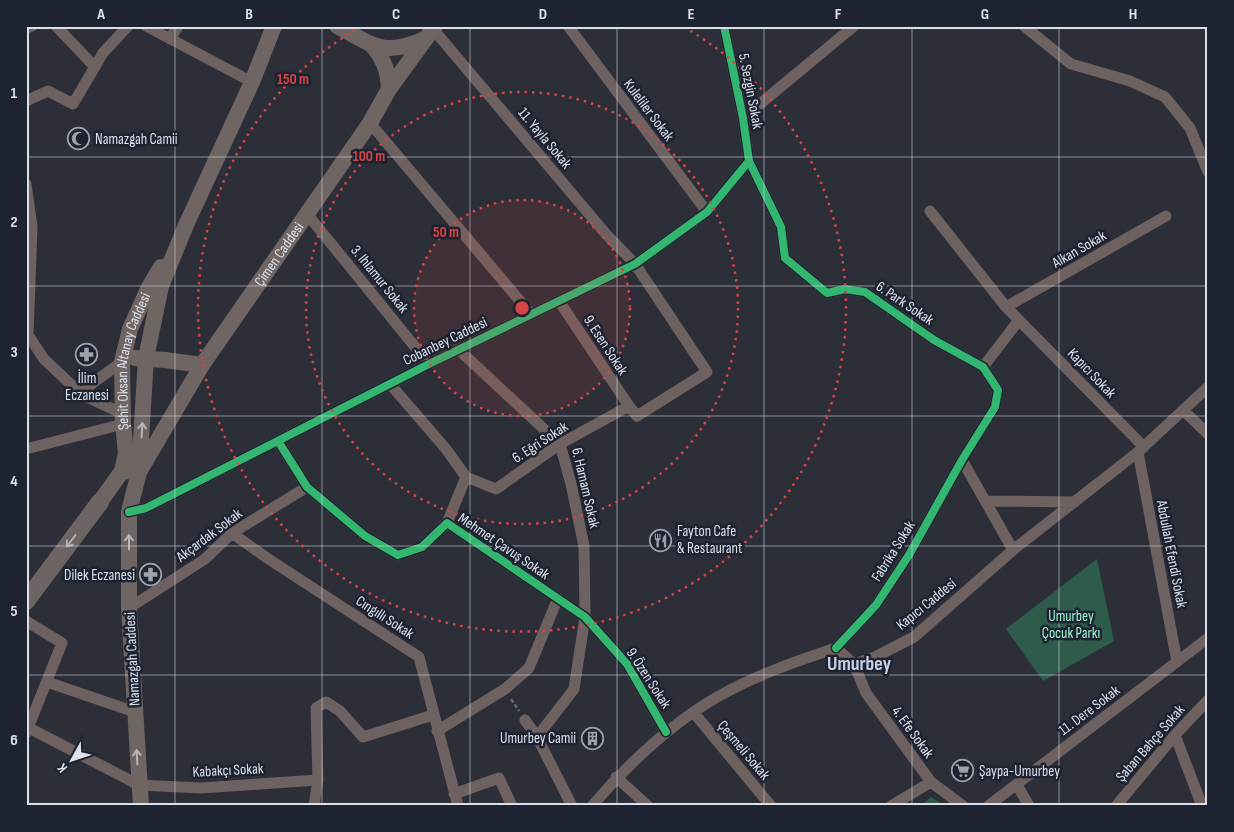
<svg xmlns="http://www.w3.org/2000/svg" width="1234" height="832" font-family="'Sofia Sans Condensed',sans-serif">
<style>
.green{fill:#2f5c4a}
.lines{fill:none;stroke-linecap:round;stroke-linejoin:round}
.path{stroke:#6d6667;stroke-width:2.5;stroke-dasharray:4 2.5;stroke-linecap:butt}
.minor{stroke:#6d6260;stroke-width:11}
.secondary{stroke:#6f6563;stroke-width:16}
.primary{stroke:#6d6564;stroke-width:18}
.cycleway-casing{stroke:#1d2330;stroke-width:11}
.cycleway{stroke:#33b770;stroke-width:8}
.oneway{stroke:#b6b5bb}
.oneway2{stroke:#b0afb4}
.grid{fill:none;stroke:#dce0ea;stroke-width:1;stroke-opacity:0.55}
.ring{fill:none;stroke:#d74445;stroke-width:2.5;stroke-dasharray:2.5 5}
.labels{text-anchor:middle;stroke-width:5;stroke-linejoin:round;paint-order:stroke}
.street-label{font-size:15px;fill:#dce0ea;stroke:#1d2330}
.poi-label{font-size:15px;fill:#dce0ea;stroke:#1d2330;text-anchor:start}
.park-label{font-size:15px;fill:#9df8d0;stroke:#1d2330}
.district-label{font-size:20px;font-weight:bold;fill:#c9d1e3;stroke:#1d2330}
.centre{fill:#d74445;stroke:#1d2330;stroke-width:2.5}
.ring-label{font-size:15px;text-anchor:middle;font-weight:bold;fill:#d74445;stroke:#1d2330;stroke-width:5;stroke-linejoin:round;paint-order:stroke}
.neatline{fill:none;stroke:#dce0ea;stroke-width:2}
.grid-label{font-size:16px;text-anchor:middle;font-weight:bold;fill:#dce0ea}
</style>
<rect width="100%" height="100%" fill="#2c2f37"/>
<path class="green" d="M1097 559 1114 641 1043 681 1006 629Z
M931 797 945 806H920Z"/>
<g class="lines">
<path class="path" d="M511 699 519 711"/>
<path class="minor" d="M56 26 95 67
M146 26 252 82
M568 26 707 212
M724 26 743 118 749 161 781 227 785 258 827 293 845 289 865 292 934 340 983 367 998 390 995 407 962 460 909 555 876 605 836 648
M1024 26 1071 64 1130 81 1165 97 1190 128 1208 172
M26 28 32 26
M433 29 606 234 635 264 707 372 637 416 629 406 559 301
M170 39 178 26
M26 101 48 91 73 104 103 53 128 26
M743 118 854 26
M370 123 531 314
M26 184 32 227 28 335 44 359 81 394 123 414
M930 211 1006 307 1144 447
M307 214 429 364
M1006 307 1166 216
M458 349 560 444 571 484 584 546 585 617 574 689 537 737 572 806
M983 367 1019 320
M390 384 446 449 466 477 447 523
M81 394 94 382 122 362
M1183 410 1208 434
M278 441 307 487 365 536 398 555 422 547 447 523 585 617 627 664 666 732
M26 449 123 424
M1138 452 1177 662
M962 460 1013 550
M466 477 496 489 560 444 629 406
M985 501 1075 502
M129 512 146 508 429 364 635 264 707 212 749 161
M232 533 267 558 419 657 458 806
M129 608 205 559 232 533 307 487
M26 621 62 643 26 733
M854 664 866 693 931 782 963 806
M47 682 135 712
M694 713 771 806
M525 720 537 737
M29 728 139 785 201 788 318 780
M437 731 505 689 529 668 558 598
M1175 735 1202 806
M616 777 648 806
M1017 785 1029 806
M454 794 499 778 512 806
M314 806 318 780 316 708 326 702 340 711 363 737 433 715
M592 806C628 764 670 724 719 696 756 675 797 661 836 648L854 664 875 657 914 637 1013 550 1138 452 1208 387
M891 806 931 782
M988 806 1208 638
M1116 806 1175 735 1208 700"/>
<g class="secondary">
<path d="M337 26C374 46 384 57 425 39"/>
<path d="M372 45C384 60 388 70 389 89"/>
<path d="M135 358 165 360 202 365"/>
<path id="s1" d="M122 471 139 472 202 365 370 123 389 89 435 26"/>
<path id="s2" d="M100 502 122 471 126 453 123 424 122 362 130 329 149 287 161 267"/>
<path d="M141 806 129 608V512L139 472 146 358 161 286 186 225 252 82 274 26"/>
</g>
<path class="primary" d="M26 601 100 502"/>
<defs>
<path id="cycleway" d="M724 26 743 118 749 161 781 227 785 258 827 293 845 289 865 292 934 340 983 367 998 390 995 407 962 460 909 555 876 605 836 648
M278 441 307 487 365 536 398 555 422 547 447 523 585 617 627 664 666 732
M129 512 146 508 429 364 635 264 707 212 749 161"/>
</defs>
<use href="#cycleway" class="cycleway-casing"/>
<use href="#cycleway" class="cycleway"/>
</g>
<defs><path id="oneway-shaft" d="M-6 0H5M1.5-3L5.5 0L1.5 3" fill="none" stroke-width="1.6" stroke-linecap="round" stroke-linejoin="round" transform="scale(1.25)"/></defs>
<g class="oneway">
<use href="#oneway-shaft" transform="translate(142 430) rotate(-87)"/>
<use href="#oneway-shaft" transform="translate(129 542) rotate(-90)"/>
<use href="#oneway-shaft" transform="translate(137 757) rotate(-93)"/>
</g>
<use class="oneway2" href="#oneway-shaft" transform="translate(71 541) rotate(127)"/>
<path class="grid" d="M175 26V806M322 26V806M470 26V806M617 26V806M764 26V806M912 26V806M1059 26V806M26 157H1208M26 286H1208M26 416H1208M26 546H1208M26 675H1208"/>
<circle cx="522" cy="308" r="108" fill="#d74445" fill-opacity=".12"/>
<g class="ring">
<circle cx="522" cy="308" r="108"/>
<circle cx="522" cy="308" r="216"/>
<path d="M684 27A324 324 0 1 1 360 27"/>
</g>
<defs>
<symbol id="mosque-ring" viewBox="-11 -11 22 22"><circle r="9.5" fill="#1d2330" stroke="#9ea2ab" stroke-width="1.5"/><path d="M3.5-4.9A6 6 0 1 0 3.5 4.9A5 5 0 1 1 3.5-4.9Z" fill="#9ea2ab"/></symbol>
<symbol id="pharmacy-ring" viewBox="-11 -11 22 22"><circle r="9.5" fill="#1d2330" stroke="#9ea2ab" stroke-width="1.5"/><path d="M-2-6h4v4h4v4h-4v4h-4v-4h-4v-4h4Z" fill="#9ea2ab"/></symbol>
<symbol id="restaurant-ring" viewBox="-11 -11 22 22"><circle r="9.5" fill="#1d2330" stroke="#9ea2ab" stroke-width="1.5"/><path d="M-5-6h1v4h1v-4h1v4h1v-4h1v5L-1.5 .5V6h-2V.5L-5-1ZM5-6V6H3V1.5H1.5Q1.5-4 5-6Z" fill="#9ea2ab"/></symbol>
<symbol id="building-ring" viewBox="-11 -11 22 22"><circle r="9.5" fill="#1d2330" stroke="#9ea2ab" stroke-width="1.5"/><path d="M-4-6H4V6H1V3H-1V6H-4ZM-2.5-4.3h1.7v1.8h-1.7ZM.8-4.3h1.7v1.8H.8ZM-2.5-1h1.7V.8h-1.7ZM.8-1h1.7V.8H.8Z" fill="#9ea2ab"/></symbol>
<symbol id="supermarket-ring" viewBox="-11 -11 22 22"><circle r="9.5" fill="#1d2330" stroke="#9ea2ab" stroke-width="1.5"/><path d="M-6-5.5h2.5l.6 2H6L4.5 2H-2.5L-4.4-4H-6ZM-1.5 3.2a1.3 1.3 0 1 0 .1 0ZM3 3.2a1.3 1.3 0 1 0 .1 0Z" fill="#9ea2ab"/></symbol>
</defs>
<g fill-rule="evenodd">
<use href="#mosque-ring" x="66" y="126" width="25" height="25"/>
<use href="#pharmacy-ring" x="74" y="342" width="25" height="25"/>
<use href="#restaurant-ring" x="648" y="528" width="25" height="25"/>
<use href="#pharmacy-ring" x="138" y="562" width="25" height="25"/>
<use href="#building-ring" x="580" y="726" width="25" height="25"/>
<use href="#supermarket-ring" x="950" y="758" width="25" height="25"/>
</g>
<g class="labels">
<g class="street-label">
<text transform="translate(751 91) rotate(79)" y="5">5. Sezgin Sokak</text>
<text transform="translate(649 110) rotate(53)" y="5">Kuleliler Sokak</text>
<text transform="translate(545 138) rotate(50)" y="5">11. Yayla Sokak</text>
<text transform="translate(1079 249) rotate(-30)" y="5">Alkan Sokak</text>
<text dy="5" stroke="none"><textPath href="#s1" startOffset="276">Çimen Caddesi</textPath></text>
<text transform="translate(380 279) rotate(51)" y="5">3. Ihlamur Sokak</text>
<text transform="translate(905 303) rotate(34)" y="5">6. Park Sokak</text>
<text transform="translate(445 341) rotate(-26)" y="5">Cobanbey Caddesi</text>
<text transform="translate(606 345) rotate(57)" y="5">9. Esen Sokak</text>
<text dy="5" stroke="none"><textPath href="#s2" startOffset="150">Şehit Oksan Altanay Caddesi</textPath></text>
<text transform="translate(1092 373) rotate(46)" y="5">Kapıcı Sokak</text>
<text transform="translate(540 442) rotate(-33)" y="5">6. Eğri Sokak</text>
<text transform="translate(586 488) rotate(77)" y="5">6. Hamam Sokak</text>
<text transform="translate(209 535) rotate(-37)" y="5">Akçardak Sokak</text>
<text transform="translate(504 546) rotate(34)" y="5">Mehmet Çavuş Sokak</text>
<text transform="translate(893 551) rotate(-58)" y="5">Fabrika Sokak</text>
<text transform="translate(1172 554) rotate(79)" y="5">Abdullah Efendi Sokak</text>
<text transform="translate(926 604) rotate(-39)" y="5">Kapıcı Caddesi</text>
<text transform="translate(385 617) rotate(33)" y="5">Cıngıllı Sokak</text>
<text transform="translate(132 659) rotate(-93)" y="5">Namazgah Caddesi</text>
<text transform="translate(649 678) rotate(57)" y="5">9. Özen Sokak</text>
<text transform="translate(1089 710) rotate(-37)" y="5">11. Dere Sokak</text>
<text transform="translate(913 732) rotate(54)" y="5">4. Efe Sokak</text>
<text transform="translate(1150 743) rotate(-49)" y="5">Şaban Bahçe Sokak</text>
<text transform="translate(744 750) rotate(50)" y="5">Çeşmeli Sokak</text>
<text transform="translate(228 770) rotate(-3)" y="5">Kabakçı Sokak</text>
</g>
<g class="poi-label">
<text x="95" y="144">Namazgah Camii</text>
<text x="87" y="383" text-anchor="middle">İlim<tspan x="87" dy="17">Eczanesi</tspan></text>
<text x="677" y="536">Fayton Cafe<tspan x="677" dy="17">&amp; Restaurant</tspan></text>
<text x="135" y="580" text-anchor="end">Dilek Eczanesi</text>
<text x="576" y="743" text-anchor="end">Umurbey Camii</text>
<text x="979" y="776">Şaypa-Umurbey</text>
</g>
<g class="park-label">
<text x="1071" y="621">Umurbey<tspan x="1071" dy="17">Çocuk Parkı</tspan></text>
</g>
<g class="district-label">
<text x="859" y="670">Umurbey</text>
</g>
</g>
<circle cx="522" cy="308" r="8" class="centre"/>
<g class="ring-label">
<text x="293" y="84">150 m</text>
<text x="369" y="161">100 m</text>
<text x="446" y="237">50 m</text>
</g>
<rect width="1234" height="832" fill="none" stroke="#1d2330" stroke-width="55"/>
<g transform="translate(72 760) rotate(230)" stroke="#1d2330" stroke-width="4" paint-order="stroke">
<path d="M0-4L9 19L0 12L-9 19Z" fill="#dce0ea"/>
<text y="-8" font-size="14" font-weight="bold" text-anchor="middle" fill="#dce0ea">K</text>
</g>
<rect x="28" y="28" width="1178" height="776" class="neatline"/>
<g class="grid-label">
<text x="101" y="19">A</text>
<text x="249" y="19">B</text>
<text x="396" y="19">C</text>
<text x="543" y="19">D</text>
<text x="691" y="19">E</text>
<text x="838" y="19">F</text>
<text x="985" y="19">G</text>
<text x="1133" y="19">H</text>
<text x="14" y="98">1</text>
<text x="14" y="227">2</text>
<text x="14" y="357">3</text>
<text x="14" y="486">4</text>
<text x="14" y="616">5</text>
<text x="14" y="745">6</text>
</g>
</svg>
